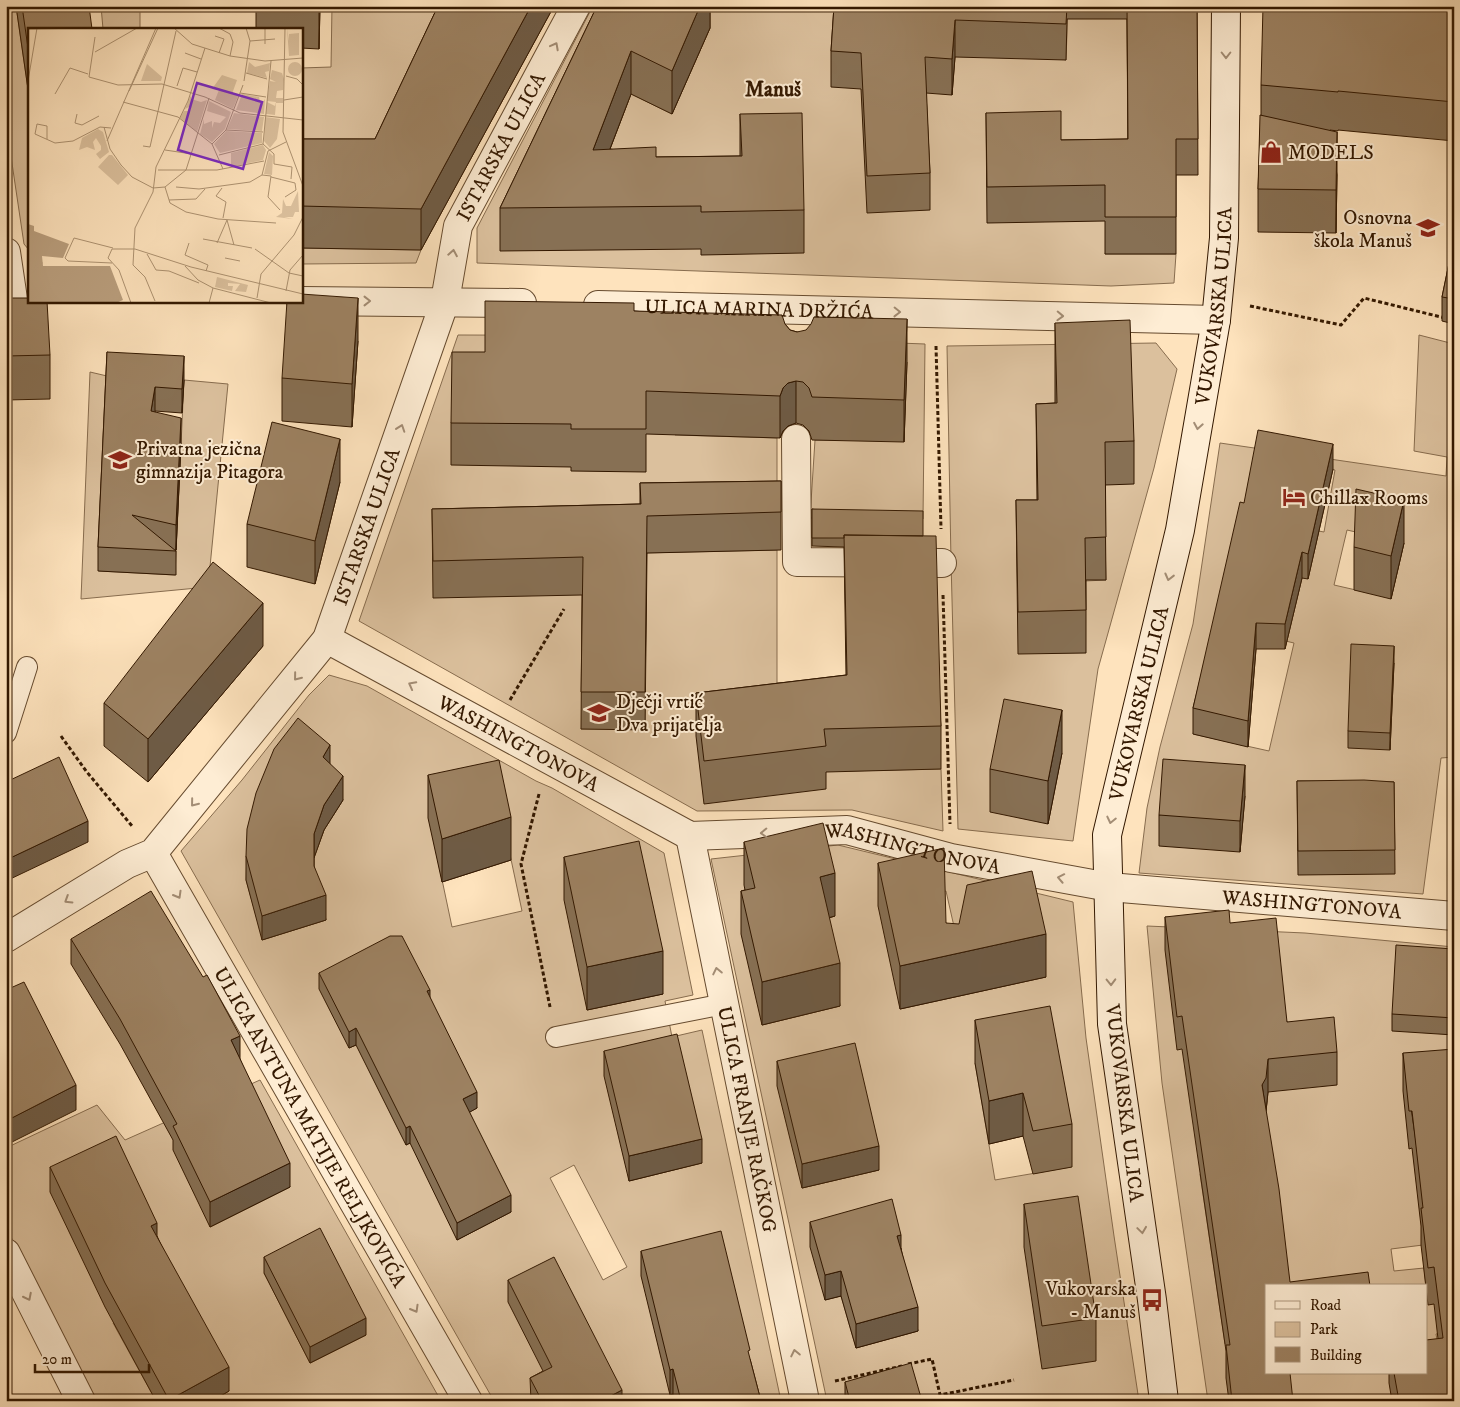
<svg xmlns="http://www.w3.org/2000/svg" width="1460" height="1407" font-family="'IM FELL DW Pica',serif">
<style>
.green{fill:#dbc09d;stroke:#876c4e;fill-rule:evenodd}
.lines{fill:none;stroke-linecap:round;stroke-linejoin:round}
.lane-casing{stroke:#664b2f;stroke-width:22}
.street-casing{stroke:#664b2f;stroke-width:30}
.secondary-casing{stroke:#331800;stroke-width:30}
.path{stroke:#331800;stroke-width:3;stroke-dasharray:4 2.5;stroke-linecap:butt}
.lane{stroke:#feedd4;stroke-width:20}
.street{stroke:#feedd4;stroke-width:28}
.secondary{stroke:#feedd4;stroke-width:28}
.wall{fill:#877054;stroke:#331800}
.shaded-wall{fill:#6e5b45;stroke:#331800}
.building{fill:#9d8262;stroke:#331800}
.oneway{stroke:#a38d75}
.labels{text-anchor:middle;stroke-width:4;stroke-linejoin:round;paint-order:stroke}
.street-label{font-size:20px;fill:#331800;stroke:#feedd4}
.poi-label{font-size:20px;fill:#331800;stroke:#feedd4;text-anchor:start}
.neighbourhood-label{font-size:21px;font-weight:bold;fill:#331800;stroke:#feedd4}
.inset-river{fill:none;stroke:#b99e7d;stroke-width:2.5}
.inset-road{fill:none;stroke:#ad9271;stroke-width:1}
.view{fill:#7b2cbf;fill-opacity:0.15;stroke:#7b2cbf;stroke-width:2.5}
.inset-edge{fill:none;stroke:#331800;stroke-width:2.5}
</style>
<rect width="100%" height="100%" fill="#fee3bd"/>
<filter id="stains"><feTurbulence type="fractalNoise" baseFrequency=".004" numOctaves="4"/><feColorMatrix values="0 0 0 0 .2 0 0 0 0 .09 0 0 0 0 .02 0 0 0 .5 -.17"/></filter>
<radialGradient id="worn" r=".72"><stop offset=".6" stop-color="#630" stop-opacity="0"/><stop offset="1" stop-color="#630" stop-opacity=".3"/></radialGradient>
<path class="green" d="M6 6H16L29 96V250L24 244 6 123Z
M101 6H140V29H103Z
M332 6H455L372 173H301V68L331 67Z
M593 6H617L593 193 631 94 672 114 710 28 684 6H828L1066 60 1068 6H1108L1127 19 1128 176 1105 254H1176L1174 283 1111 286 477 263V228Z
M301 248 421 250 416 263 301 264Z
M458 335 784 336 675 435 777 438V518L642 553 777 550V683L846 686 849 771 941 769 943 831 852 810 697 811 359 621ZM646 599 645 729H581Z
M1419 335 1454 344V757L1441 758 1423 894 1139 873 1147 808 1160 747 1193 624 1220 443 1446 476 1447 457 1414 451ZM1258 455 1335 470 1324 532 1246 518ZM1347 530 1404 543 1391 598 1334 585ZM1218 625 1294 643 1269 751 1193 734Z
M820 340 925 344 923 519 810 518 815 440 903 439Z
M1156 343 1177 369 1154 468 1098 669 1073 841 958 829 951 561 947 346ZM1105 541 1106 580 1085 581Z
M90 372 107 376 99 571 175 575 184 380 228 384 208 587 81 599Z
M329 675 367 686 536 781 552 788 664 853 693 995 665 1001 672 1037 702 1030 781 1401H616L552 1388 531 1399V1401H494L181 851 242 780 309 695ZM499 803 522 911 452 927 429 818ZM324 830 314 858V891L263 940 246 880 247 853ZM574 1165 627 1267 603 1280 550 1178Z
M838 845 1073 902 1086 1038 1114 1236 1139 1401H827L711 859ZM946 891 955 931 878 906ZM975 1063 1071 1167 995 1180ZM883 1264 856 1348 841 1296Z
M1147 926 1305 933 1454 947V1145L1423 1245 1391 1249 1394 1271 1424 1268 1426 1286H1286L1262 1118 1266 1111 1267 1101 1200 1174 1225 1344 1266 1340 1229 1401H1208L1162 1083Z
M260 1080 441 1401H212L113 1323 156 1401H96L6 1227V1148L97 1105 125 1140ZM264 1273 366 1334 310 1363Z
M1426 1288 1454 1302V1331L1436 1334 1443 1376 1392 1401H1289L1286 1373H1426Z"/>
<g class="lines">
<defs>
<path id="lane" d="M6 733 27 667
M556 1037 724 1004"/>
<g id="street">
<path d="M6 252 13 299"/>
<path d="M301 301 522 303"/>
<path id="s1" d="M598 305 1216 320"/>
<path d="M796 439 797 562 942 563"/>
<path id="s2" d="M327 639 690 836 847 830 951 858 1109 887 1454 916"/>
<path id="s3" d="M690 836 805 1401"/>
<path id="s4" d="M153 853 468 1401"/>
<path id="s5" d="M6 938 127 864 153 853 327 639 445 301 458 226 576 6"/>
<path d="M6 1253 81 1401"/>
</g>
<g id="secondary">
<path id="s6" d="M1164 1401 1152 1300 1112 1024 1107 835 1180 530 1216 320 1224 238 1226 6"/>
</g>
</defs>
<use href="#lane" class="lane-casing"/>
<use href="#street" class="street-casing"/>
<use href="#secondary" class="secondary-casing"/>
<path class="path" d="M1250 306 1341 325 1364 298 1445 318
M936 346 941 529
M943 595 950 824
M510 700 564 609
M61 736 86 771 132 826
M539 794 521 864 550 1007
M908 1364 932 1359 940 1395 1014 1380
M835 1381 902 1366"/>
<use href="#lane" class="lane"/>
<use href="#street" class="street"/>
<use href="#secondary" class="secondary"/>
</g>
<path class="wall" d="M16 6H89L29 29V96Z
M256 6H320L319 49 301 48V29H256Z
M438 6H554L421 250 301 248V139H375Z
M597 6H710V28L672 114 631 94 610 149 656 157 740 156V114L804 210V253L701 255V249L500 251V208Z
M834 6H1197L1198 175H1176V254H1105V221L987 223 986 113 1061 140 1128 139 1127 19H1067L1066 60 955 57 952 95 926 93 930 173V210L867 213 861 89 831 87V51Z
M1454 6V141L1338 130V131L1330 130 1337 175 1336 233 1258 232V189L1261 115V85Z
M1454 239V324L1442 321V297Z
M6 298 50 355V399L6 400Z
M634 311 785 324 790 330 907 362 904 442 812 440 809 431 803 425 796 423 788 426 783 431 780 438 646 434V472L571 471V467L451 465V423L485 352Z
M1055 323 1134 441V484L1105 485 1106 580H1086V653L1018 654 1016 500H1037L1036 404 1055 403Z
M358 341 352 427 282 421V378Z
M107 352 184 380 182 413 155 411V412L181 443 176 550H175L176 551V575L98 571V547Z
M1333 469 1308 579 1302 578 1285 649H1256L1248 747 1193 734V708L1244 503Z
M781 481V550L647 553 645 730 581 729 582 595 433 598 432 509 640 504V483Z
M340 482 315 584 247 567V524Z
M812 509 923 536 941 726V769L826 772V789L704 804 696 736V693L846 675 844 547 812 546Z
M1404 543 1391 599 1354 590V547Z
M263 646 148 782 104 746V703Z
M1394 663 1390 750 1348 748V731Z
M1062 753 1048 824 990 812V769Z
M330 765 343 800 324 830 314 857V866L326 920 262 940 246 880V856Z
M428 775 511 860 442 882 428 818Z
M1297 781 1394 782 1395 874 1298 875Z
M1245 796 1240 852 1159 846V815Z
M744 842 835 916 829 918 840 1006 762 1025 741 934V891L745 890 744 885Z
M564 857 663 994 587 1010 564 900Z
M878 863 946 923 1046 977 900 1009 878 906Z
M1165 917 1230 923 1287 1022 1337 1052V1085L1268 1092 1266 1111V1286L1293 1401H1229L1226 1378V1351L1182 1049 1177 1050 1165 950Z
M71 939 240 1059 290 1187 210 1227 173 1150V1140L120 1044 71 964Z
M1454 949V1035L1392 1031V1014Z
M319 973 430 998 477 1108 469 1112 511 1212 457 1240 410 1143 406 1145 356 1045 349 1048 319 989Z
M975 1020 1072 1124V1167L1033 1174 1023 1136 989 1144 975 1063Z
M604 1051 702 1163 629 1181 604 1076Z
M1403 1053 1454 1401H1392L1389 1383V1373H1426L1438 1339 1434 1304 1428 1305 1421 1245V1226L1412 1148 1409 1149 1403 1091Z
M777 1061 879 1170 802 1188 777 1086Z
M50 1167 157 1236 229 1391 212 1401H156L105 1307 50 1192Z
M1024 1204 1096 1318V1361L1042 1369 1024 1247Z
M810 1222 901 1248 918 1331 856 1348 841 1296 825 1300 810 1247Z
M641 1251 750 1359 761 1401H675L673 1394 670 1395 641 1276Z
M264 1257 366 1335 310 1363 264 1273Z
M508 1280 622 1401H531L530 1378 543 1371 508 1302Z
M845 1382 922 1401H845Z"/>
<path class="shaded-wall" d="M319 6H320L319 49Z
M531 6H554L421 250V209Z
M700 6H710V28L672 114V71Z
M955 20V57L952 95V59Z
M631 51V94L593 193V150Z
M1337 132V175L1336 233V190Z
M358 298V341L352 427V384Z
M907 319V362L904 442V400Z
M184 356V380L182 413V389Z
M796 381V423L788 426 783 431 780 438V396L783 388 788 383Z
M155 387V411L151 435V411Z
M181 418V443L176 550V525Z
M340 439V482L315 584V541Z
M1333 444V469L1308 579V554Z
M1404 500V543L1391 599V556Z
M1302 552V578L1285 649V624Z
M263 603V646L148 782V739Z
M1256 623V649L1248 747V721Z
M1394 646V663L1390 750V733Z
M1062 710V753L1048 824V781Z
M330 745V770L323 757Z
M1245 765V796L1240 852V821Z
M343 776V800L324 830 314 858V834L324 805Z
M511 817V860L442 882V839Z
M88 821V842L6 881V860Z
M835 873V916L820 920V877Z
M326 895V920L262 940V916Z
M1046 934V977L900 1009V966Z
M663 951V994L587 1010V967Z
M840 963V1006L762 1025V982Z
M430 990V1006L427 991Z
M356 1028V1045L349 1048V1032Z
M240 1036V1060L231 1040Z
M1268 1059V1092L1266 1111 1262 1085Z
M76 1085V1110L6 1145V1121Z
M477 1092V1108L463 1116V1099Z
M1023 1093V1136L989 1144V1101Z
M410 1126V1143L406 1145V1128Z
M702 1139V1163L629 1181V1156Z
M879 1146V1170L802 1188V1164Z
M290 1163V1187L210 1227V1202Z
M511 1195V1212L457 1240V1223Z
M157 1223V1247L151 1226Z
M901 1235V1259L897 1236Z
M841 1271V1296L825 1300V1275Z
M918 1307V1331L856 1348V1324Z
M366 1318V1335L310 1363V1347Z
M229 1367V1391L212 1401H169V1400Z
M673 1369V1394L670 1395V1370Z
M622 1390V1401H605V1399Z"/>
<path class="building" d="M22 6H89L92 29H29V55Z
M281 6H319V7Z
M438 6H531L421 209 301 206V139H375Z
M597 6H700L672 71 631 51 593 150 656 147V157L742 156 740 114 802 113 804 210 701 212V206L500 208Z
M834 6H1067L1066 24 955 20 952 59 925 57 930 173 867 176 861 53 831 51Z
M1127 6H1197L1198 139H1176V217H1105V185L987 187 986 113 1061 111V140L1128 139Z
M1263 6H1454V102L1338 91V92L1261 85Z
M1260 115 1337 132 1336 190 1258 189Z
M1454 239V299L1442 297Z
M301 294 358 298 352 384 282 378 287 301H301Z
M6 298H29V301H47L50 355 6 356Z
M485 301 634 303V311L782 315 785 324 790 330 797 332 806 330 811 324 814 317 907 319 904 400 812 397 809 388 803 382 796 381 788 383 783 388 780 396 646 391V429H571V424L451 423 452 352H485Z
M1130 320 1134 441 1105 442 1106 537 1085 538 1086 610 1018 612 1016 500H1038L1036 404 1057 403 1055 323Z
M107 352 184 356 182 389 155 387 151 411 181 418 176 525 132 515 176 551 98 547Z
M272 422 340 439 315 541 247 524Z
M1258 430 1333 444 1308 554 1302 552 1285 624 1256 623 1248 721 1193 708 1240 502 1244 503Z
M781 481V512L647 516 645 692H581L583 557 433 561 432 509 641 504 640 483Z
M1356 489 1404 500 1391 556 1354 547Z
M812 509 923 511V536L844 535V538H812Z
M844 535 936 536 941 726 824 729 826 746 704 761 696 693 847 675Z
M213 562 263 603 148 739 104 703Z
M1351 644 1394 646 1390 733 1348 731Z
M1004 699 1062 710 1048 781 990 769Z
M298 718 330 745 323 757 343 776 324 805 314 834V866L326 895 262 916 246 856 247 829 256 793 274 749Z
M59 757 88 821 6 860V782Z
M1163 759 1245 765 1240 821 1159 815Z
M499 760 511 817 442 839 428 775Z
M1364 780 1394 782 1395 850 1298 851 1297 781Z
M823 823 835 873 820 877 840 963 762 982 741 891 755 888 744 842Z
M639 841 663 951 587 967 564 857Z
M944 848 946 923 959 924 967 885 1032 871 1046 934 900 966 878 863Z
M151 891 203 977 207 975 240 1036 231 1040 290 1163 210 1202 173 1126 177 1124 120 1019 71 939Z
M1229 910 1230 923 1276 918 1287 1022 1334 1017 1337 1052 1268 1059 1266 1078 1262 1085 1279 1189 1290 1282 1368 1272 1370 1286H1266V1373H1290L1293 1401H1232L1226 1345H1230L1182 1016 1177 1017 1165 917Z
M390 936H402L430 990 427 991 477 1092 463 1099 511 1195 457 1223 410 1126 406 1128 356 1028 349 1032 319 973Z
M1396 945 1454 949V1018L1392 1014Z
M24 982 76 1085 6 1121V990Z
M1050 1006 1072 1124 1033 1131 1023 1093 989 1101 975 1020Z
M677 1034 702 1139 629 1156 604 1051Z
M855 1043 879 1146 802 1164 777 1061Z
M1454 1049V1401H1399L1394 1373H1426V1340L1443 1338 1434 1267 1428 1268 1421 1208H1423L1412 1111H1409L1403 1053Z
M116 1136 157 1223 151 1226 229 1367 169 1400 105 1283 50 1167Z
M1078 1196 1096 1318 1042 1326 1024 1204Z
M892 1199 901 1235 897 1236 918 1307 856 1324 841 1271 825 1275 810 1222Z
M320 1228 366 1318 310 1347 264 1257Z
M721 1231 750 1350 748 1351 761 1401H681L673 1369 670 1370 641 1251Z
M554 1257 622 1390 605 1399 606 1401H542L530 1378 552 1367 508 1280Z
M911 1363 922 1401H850L845 1382Z
M1113 1396 1114 1401H1082Z"/>
<defs><path id="oneway-chevron" d="M-2-3.5L2.5 0L-2 3.5" fill="none" stroke-width="1.6" stroke-linecap="round" stroke-linejoin="round" transform="scale(1.25)"/></defs>
<g class="oneway">
<use href="#oneway-chevron" transform="translate(555 46) rotate(-62)"/>
<use href="#oneway-chevron" transform="translate(1226 55) rotate(90)"/>
<use href="#oneway-chevron" transform="translate(453 253) rotate(-80)"/>
<use href="#oneway-chevron" transform="translate(367 301)"/>
<use href="#oneway-chevron" transform="translate(897 312) rotate(1)"/>
<use href="#oneway-chevron" transform="translate(1060 316) rotate(2)"/>
<use href="#oneway-chevron" transform="translate(1198 426) rotate(100)"/>
<use href="#oneway-chevron" transform="translate(401 428) rotate(-71)"/>
<use href="#oneway-chevron" transform="translate(1169 577) rotate(104)"/>
<use href="#oneway-chevron" transform="translate(297 677) rotate(129)"/>
<use href="#oneway-chevron" transform="translate(412 685) rotate(-152)"/>
<use href="#oneway-chevron" transform="translate(194 803) rotate(129)"/>
<use href="#oneway-chevron" transform="translate(1111 820) rotate(103)"/>
<use href="#oneway-chevron" transform="translate(764 833) rotate(178)"/>
<use href="#oneway-chevron" transform="translate(1061 878) rotate(-169)"/>
<use href="#oneway-chevron" transform="translate(178 895) rotate(60)"/>
<use href="#oneway-chevron" transform="translate(68 900) rotate(148)"/>
<use href="#oneway-chevron" transform="translate(717 971) rotate(-102)"/>
<use href="#oneway-chevron" transform="translate(1111 982) rotate(89)"/>
<use href="#oneway-chevron" transform="translate(1142 1230) rotate(82)"/>
<use href="#oneway-chevron" transform="translate(28 1297) rotate(63)"/>
<use href="#oneway-chevron" transform="translate(415 1309) rotate(60)"/>
<use href="#oneway-chevron" transform="translate(795 1353) rotate(-102)"/>
</g>
<defs>
<symbol id="shop-bare" viewBox="-9 -9 18 18"><path d="M-5-2.5h2.3a2.7 3.5 0 0 1 5.4 0H5L5.5 6h-11ZM-1.5-2.5h3a1.5 2.3 0 0 0-3 0Z" fill="#8f2418" stroke="#feedd4" stroke-width="2.5" paint-order="stroke"/></symbol>
<symbol id="school-bare" viewBox="-9 -9 18 18"><path d="M0-5L7-2L0 1L-7-2ZM-4 1L0 2.5L4 1V4Q0 6-4 4Z" fill="#8f2418" stroke="#feedd4" stroke-width="2.5" paint-order="stroke"/></symbol>
<symbol id="hotel-bare" viewBox="-9 -9 18 18"><path d="M-6-4.5h1.5V1H6V5H4.5V3h-9V5H-6ZM-4 0a1.8 1.8 0 1 1 3.6 0ZM.5 0V-2.5h3Q6-2.5 6 0Z" fill="#8f2418" stroke="#feedd4" stroke-width="2.5" paint-order="stroke"/></symbol>
<symbol id="bus-bare" viewBox="-9 -9 18 18"><path d="M-5-6H5V4H4V6H2V4H-2V6H-4V4H-5ZM-3.5-4V0h7V-4ZM-3.5 1.2v1.5H-2V1.2ZM2 1.2v1.5H3.5V1.2Z" fill="#8f2418" stroke="#feedd4" stroke-width="2.5" paint-order="stroke"/></symbol>
</defs>
<g fill-rule="evenodd">
<use href="#shop-bare" x="1255" y="136" width="32" height="32"/>
<use href="#school-bare" x="1412" y="212" width="32" height="32"/>
<use href="#school-bare" x="104" y="444" width="32" height="32"/>
<use href="#hotel-bare" x="1278" y="481" width="32" height="32"/>
<use href="#school-bare" x="583" y="697" width="32" height="32"/>
<use href="#bus-bare" x="1136" y="1284" width="32" height="32"/>
</g>
<g class="labels">
<g class="street-label">
<text dy="7" stroke="none"><textPath href="#s5" startOffset="970">ISTARSKA ULICA</textPath></text>
<text dy="7" stroke="none"><textPath href="#s6" startOffset="1110">VUKOVARSKA ULICA</textPath></text>
<text dy="7" stroke="none"><textPath href="#s1" startOffset="161">ULICA MARINA DRŽIĆA</textPath></text>
<text dy="7" stroke="none"><textPath href="#s5" startOffset="565">ISTARSKA ULICA</textPath></text>
<text dy="7" stroke="none"><textPath href="#s6" startOffset="705">VUKOVARSKA ULICA</textPath></text>
<text dy="7" stroke="none"><textPath href="#s2" startOffset="218">WASHINGTONOVA</textPath></text>
<text dy="7" stroke="none"><textPath href="#s2" startOffset="638">WASHINGTONOVA</textPath></text>
<text dy="7" stroke="none"><textPath href="#s2" startOffset="1042">WASHINGTONOVA</textPath></text>
<text transform="translate(1125 1103) rotate(83)" y="7">VUKOVARSKA ULICA</text>
<text dy="7" stroke="none"><textPath href="#s3" startOffset="289">ULICA FRANJE RAČKOG</textPath></text>
<text dy="7" stroke="none"><textPath href="#s4" startOffset="316">ULICA ANTUNA MATIJE RELJKOVIĆA</textPath></text>
</g>
<g class="poi-label">
<text x="1288" y="159">MODELS</text>
<text x="1412" y="224" text-anchor="end">Osnovna<tspan x="1412" dy="23">škola Manuš</tspan></text>
<text x="136" y="455">Privatna jezična<tspan x="136" dy="23">gimnazija Pitagora</tspan></text>
<text x="1310" y="504">Chillax Rooms</text>
<text x="616" y="708">Dječji vrtić<tspan x="616" dy="23">Dva prijatelja</tspan></text>
<text x="1136" y="1295" text-anchor="end">Vukovarska<tspan x="1136" dy="23">- Manuš</tspan></text>
</g>
<g class="neighbourhood-label">
<text x="773" y="96">Manuš</text>
</g>
</g>
<g transform="translate(28 28)">
<rect width="275" height="275" fill="#fee3bd"/>
<path d="M259 0 261 13V6L271 5V27L261 28ZM260 41a7 7 0 1 1 14 0a7 7 0 1 1-14 0ZM70 101 75 104 81 124 72 131 68 126 73 122V118L68 110 65 114 67 122 59 119 51 122 54 110ZM270 163 271 184H267L265 189H256L265 191 248 189 254 185 255 171 258 178H263Z" fill="#dbc09d"/>
<path d="M241 124 245 128 244 147 236 146Z" fill="#dbc09d"/>
<path d="M221 34 227 39 242 35 241 43 237 44 239 50 219 45ZM119 36 134 49 133 53H113ZM244 42 254 45 256 51 255 62 249 63 248 70H255V75H248L247 87 238 86 239 74 247 78 248 74 239 73 242 53 248 54 242 51ZM194 47 209 52 204 66 210 68 205 81 187 72 191 62 184 61ZM214 66 231 69 233 77 237 71 236 86 208 82ZM163 67V71L173 74 179 72 169 104 152 90 156 83H162L163 78 157 81ZM181 73 203 84 197 101 184 114 172 106 176 91V96L184 93V100L186 94 192 95 198 89 179 83ZM206 85 236 89 234 103 199 101ZM237 89 252 91 249 111 242 120 236 113ZM198 103 234 105V115L192 125 186 116ZM235 117 238 122 235 132 203 139V125ZM81 127H84L100 147 90 157 70 139ZM189 249 220 257 218 264 207 263 212 256 200 255V258H205L204 263 187 259Z" fill="#dbc09d"/>
<path d="M0 196 6 198V203L41 216 35 230 14 228 15 238H82L95 272 88 275H0Z" fill="#b99e7d"/>
<path class="inset-river" d="M0 247 14 234"/>
<path class="inset-road" d="M146 0 164 16 202 28 237 33 275 30M191 0 202 6 205 14 202 28M257 0 255 104 275 158M0 1 60 0M187 8 196 11 191 25M67 9 61 49 90 57 134 56 177 69 212 85 275 92M222 13 247 11M237 16V0M67 24 109 0M157 25 173 31M243 33 235 116 246 126V136L264 139 263 151M218 45 239 51M258 48 269 51 275 57M0 53 9 0M216 53 222 13 218 0M149 58 155 40 169 44M101 63 130 0M212 65 238 69M27 66 42 40 60 46M256 72 275 69M95 74 150 89 184 116 195 141M49 86 47 95 54 97 71 88M76 99 82 121 93 137 104 149 125 160M198 102 235 104M19 111V98L9 96 7 106 27 115 45 113 72 99 83 100M79 113 128 0M184 116 198 102 215 57M115 118 122 119 148 3M137 122 164 126M191 127 235 116M130 142H189L236 133M234 147 243 148 240 169 252 182M243 149 267 155 268 162 257 169M137 159 142 175 158 184 190 191 248 195M148 159 171 161 222 154 234 147 240 123 258 114M125 160 137 159 158 142 181 70M194 160 188 168 198 174 195 190M141 172 168 171 177 161M199 192 206 217M175 211 224 220M161 215 157 227 180 237 178 243M189 215 199 192M227 221 261 245 275 248M119 226 128 242 141 243 171 255M197 230 212 233M84 235 40 233 37 230 46 210 85 220M157 238 170 252 185 260 243 275M258 263 262 242 275 227M229 270 233 246 266 207 275 189M127 273 117 249 105 237 107 200 125 164 128 139 160 73 177 20M103 275 91 242 80 230 84 221H107L163 239 275 266M181 275 185 260"/>
<path class="view" d="M169 55 234 74 215 141 150 122Z"/>
<rect width="275" height="275" class="inset-edge"/>
</g>
<rect width="1460" height="1407" fill="none" stroke="#fee3bd" stroke-width="25"/>
<rect x="8" y="8" width="1445" height="1392" fill="none" stroke="#331800" stroke-width="2.5"/>
<rect x="12" y="12" width="1435" height="1382" fill="none" stroke="#331800"/>
<rect x="1265" y="1284" width="162" height="90" fill="#feedd4" stroke="#ad987f"/>
<rect x="1275" y="1301" width="25" height="8" fill="#feedd4" stroke="#ad987f"/>
<text x="1310" y="1310" font-size="15" fill="#331800">Road</text>
<rect x="1275" y="1322" width="25" height="15" fill="#dbc09d" stroke="#ad987f"/>
<text x="1310" y="1334" font-size="15" fill="#331800">Park</text>
<rect x="1275" y="1347" width="25" height="15" fill="#9d8262" stroke="#ad987f"/>
<text x="1310" y="1360" font-size="15" fill="#331800">Building</text>
<path d="M35 1364v8h114v-8" fill="none" stroke="#331800" stroke-width="2.5"/>
<text x="42" y="1364" font-size="15" fill="#331800" stroke="#feedd4" stroke-width="4" paint-order="stroke">20 m</text>
<rect width="100%" height="100%" filter="url(#stains)"/>
<rect width="100%" height="100%" fill="url(#worn)"/>
</svg>
